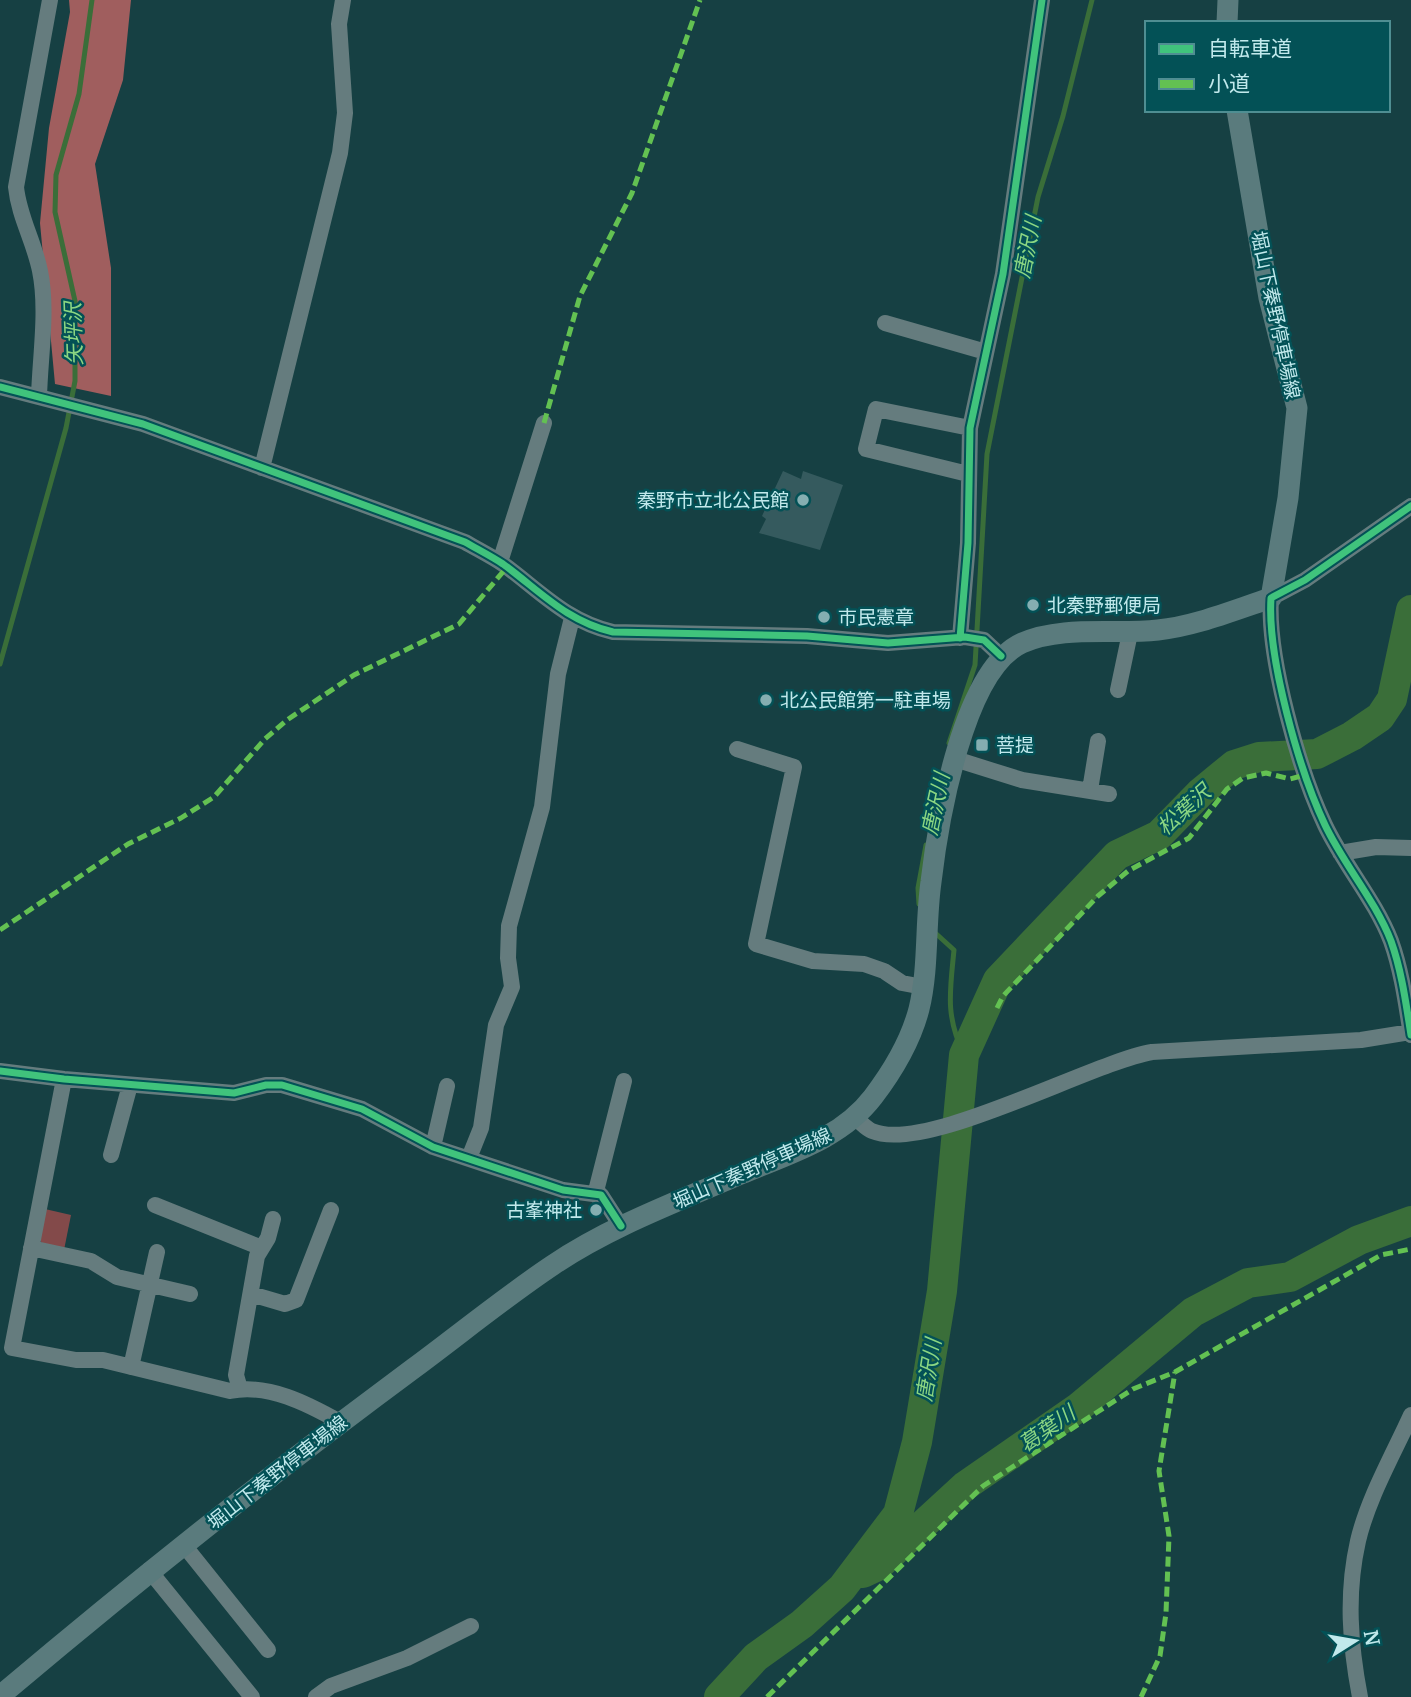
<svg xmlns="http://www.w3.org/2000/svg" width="1411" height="1697" font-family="Merriweather,'Noto Sans JP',serif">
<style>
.green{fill:#834a4a}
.forest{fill:#a05e5e}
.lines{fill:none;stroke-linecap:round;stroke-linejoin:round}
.stream{stroke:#3a6e39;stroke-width:5}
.river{stroke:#3a6e39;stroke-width:30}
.building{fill:#355a5e}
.minor{stroke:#657c7e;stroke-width:16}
.major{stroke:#5a7b7d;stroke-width:21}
.quiet{stroke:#63c152;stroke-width:5;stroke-dasharray:10 5;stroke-linecap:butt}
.cycleway-casing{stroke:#035156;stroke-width:11}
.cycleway{stroke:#40c37c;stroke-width:7}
.poi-dot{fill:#85aeb1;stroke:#035156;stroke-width:2.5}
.labels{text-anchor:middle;stroke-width:5;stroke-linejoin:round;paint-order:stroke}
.street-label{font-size:19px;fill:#c1e9ec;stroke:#035156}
.poi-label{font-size:19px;fill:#c1e9ec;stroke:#035156;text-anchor:start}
.water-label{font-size:21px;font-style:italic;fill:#8bd682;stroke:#035156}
</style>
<rect width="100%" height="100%" fill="#164043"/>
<path class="green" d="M45 1209 71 1215 64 1250 42 1244 39 1237Z"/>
<path class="forest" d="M69 0H131L123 80 95 164 111 268V396L55 384 40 223 49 128 70 12Z"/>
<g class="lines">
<path class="stream" d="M0 664 66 428 75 381V301L55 212 56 175 79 94 92 0
M949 743 975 665 987 454 1038 197 1063 116 1092 0
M919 904 918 888 926 845
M932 930 954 950C950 992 945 1015 964 1055"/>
<path class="river" d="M863 1573 878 1566 965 1486 1079 1407 1193 1312 1248 1283 1290 1277 1359 1240 1411 1221
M719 1697 756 1657 802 1624 842 1588 898 1514 917 1442 942 1291 964 1055 998 980 1117 855 1159 835 1201 792 1234 765 1259 757 1317 754 1352 736 1380 717 1392 699 1411 610"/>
</g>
<path class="building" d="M783 471 801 479 803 471 843 485 820 550 759 533 766 519 762 516Z"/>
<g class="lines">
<path class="minor" d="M885 323 986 352
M0 387 143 424 465 542C477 549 491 556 503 564 540 591 566 621 613 632L807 636 888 643 965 637 984 640 1001 656
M39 397C40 357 48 310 40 271 34 241 19 217 16 187L50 0
M262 468 340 153 345 113 339 24 343 0
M968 474 866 449 876 409 970 428
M1411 506 1305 580 1271 598C1267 657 1299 770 1325 825 1344 865 1375 900 1391 941 1402 972 1406 1004 1411 1035
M500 562 544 423
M960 638 968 543 970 428 1003 274 1042 0
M1118 690 1130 633
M737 749 794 767 756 944 813 961 864 964 884 971 902 983 923 987
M955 759 1022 780 1109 794
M1090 790 1098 741
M1340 853 1376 847 1411 848
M0 1071 64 1079 234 1093 266 1085H282L362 1109 433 1147 563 1190 601 1195 621 1226
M64 1079 12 1348 76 1360H103L230 1391C268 1383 308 1404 340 1422
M855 1118C861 1122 866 1129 872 1131 926 1154 1090 1063 1152 1052L1361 1040 1411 1032
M433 1147 447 1086
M111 1155 130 1085
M469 1158 481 1128 496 1025 512 987 508 958 509 926 542 807 558 674 572 618
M595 1195 624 1081
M155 1205 262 1248
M31 1248 91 1261 117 1277 190 1294
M251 1294 285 1304 296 1300 331 1210
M131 1367 157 1252
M240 1389 236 1375 257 1256 268 1238 273 1219
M183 1544 268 1650
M149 1570 252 1697
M316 1697 331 1686 407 1658 471 1626
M1360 1697C1350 1645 1346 1594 1358 1541 1368 1498 1393 1455 1411 1415"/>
<path class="major" d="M1227 23 1228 0
M0 1696C135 1582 272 1473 414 1368 460 1334 505 1297 553 1265 611 1226 677 1202 741 1174 788 1154 841 1139 873 1097 892 1072 911 1040 919 1009 929 968 925 924 931 882 938 822 963 670 1022 643 1063 625 1114 635 1158 630 1196 626 1234 610 1271 598L1288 498 1297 408 1269 298 1237 110"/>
<path class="quiet" d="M544 423 580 296 632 193 700 0
M0 930 128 844 181 818 214 797 265 739 287 720 354 675 459 624 507 567
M997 1008 1003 996 1098 896 1128 871 1189 838 1227 789 1243 778 1266 773 1290 779 1305 775
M767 1697 983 1486 1133 1389 1175 1372 1381 1255 1411 1249
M1141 1697 1160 1656 1166 1613 1169 1536 1159 1471 1175 1372"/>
<defs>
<path id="cycleway" d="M0 387 143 424 465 542C477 549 491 556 503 564 540 591 566 621 613 632L807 636 888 643 965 637 984 640 1001 656
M1411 506 1305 580 1271 598C1267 657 1299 770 1325 825 1344 865 1375 900 1391 941 1402 972 1406 1004 1411 1035
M960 638 968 543 970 428 1003 274 1042 0
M0 1071 64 1079 234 1093 266 1085H282L362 1109 433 1147 563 1190 601 1195 621 1226"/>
</defs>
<use href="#cycleway" class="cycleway-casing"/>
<use href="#cycleway" class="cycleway"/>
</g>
<g class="poi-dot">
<circle cx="803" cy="500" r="7"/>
<circle cx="1033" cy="605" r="7"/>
<circle cx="824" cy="617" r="7"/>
<circle cx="766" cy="700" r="7"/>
<rect x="975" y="738" width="14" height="14" rx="3.5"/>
<circle cx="596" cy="1210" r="7"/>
</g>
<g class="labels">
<g class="street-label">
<text transform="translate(1276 315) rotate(78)" y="7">堀山下秦野停車場線</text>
<text transform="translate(752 1168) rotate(-24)" y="7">堀山下秦野停車場線</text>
<text transform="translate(277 1472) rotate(-38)" y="7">堀山下秦野停車場線</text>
</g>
<g class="poi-label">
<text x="789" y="507" text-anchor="end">秦野市立北公民館</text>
<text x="1047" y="612">北秦野郵便局</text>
<text x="838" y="624">市民憲章</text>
<text x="780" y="707">北公民館第一駐車場</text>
<text x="996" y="752">菩提</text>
<text x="582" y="1217" text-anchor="end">古峯神社</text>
</g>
<g class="water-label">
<text transform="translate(1028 247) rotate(-79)" y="7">唐沢川</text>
<text transform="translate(74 334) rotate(-92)" y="7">矢坪沢</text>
<text transform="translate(936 804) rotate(-78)" y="7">唐沢川</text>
<text transform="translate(1184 810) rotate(-42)" y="7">松葉沢</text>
<text transform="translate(929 1370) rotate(-81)" y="7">唐沢川</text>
<text transform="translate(1047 1429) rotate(-35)" y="7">葛葉川</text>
</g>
</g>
<rect x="1145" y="21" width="245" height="91" fill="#035156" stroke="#4f8e92" stroke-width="2"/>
<rect x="1159" y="44" width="35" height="10" fill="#40c37c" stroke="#4f8e92" stroke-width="2"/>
<text x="1208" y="56" font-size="21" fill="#c1e9ec">自転車道</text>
<rect x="1159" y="79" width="35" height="10" fill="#63c152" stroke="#4f8e92" stroke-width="2"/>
<text x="1208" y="91" font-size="21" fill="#c1e9ec">小道</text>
<g transform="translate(1355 1641) rotate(79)" stroke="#035156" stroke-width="5" paint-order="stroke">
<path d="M0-5L12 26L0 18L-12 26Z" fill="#c1e9ec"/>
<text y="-10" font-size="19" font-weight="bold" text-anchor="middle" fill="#c1e9ec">N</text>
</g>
</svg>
